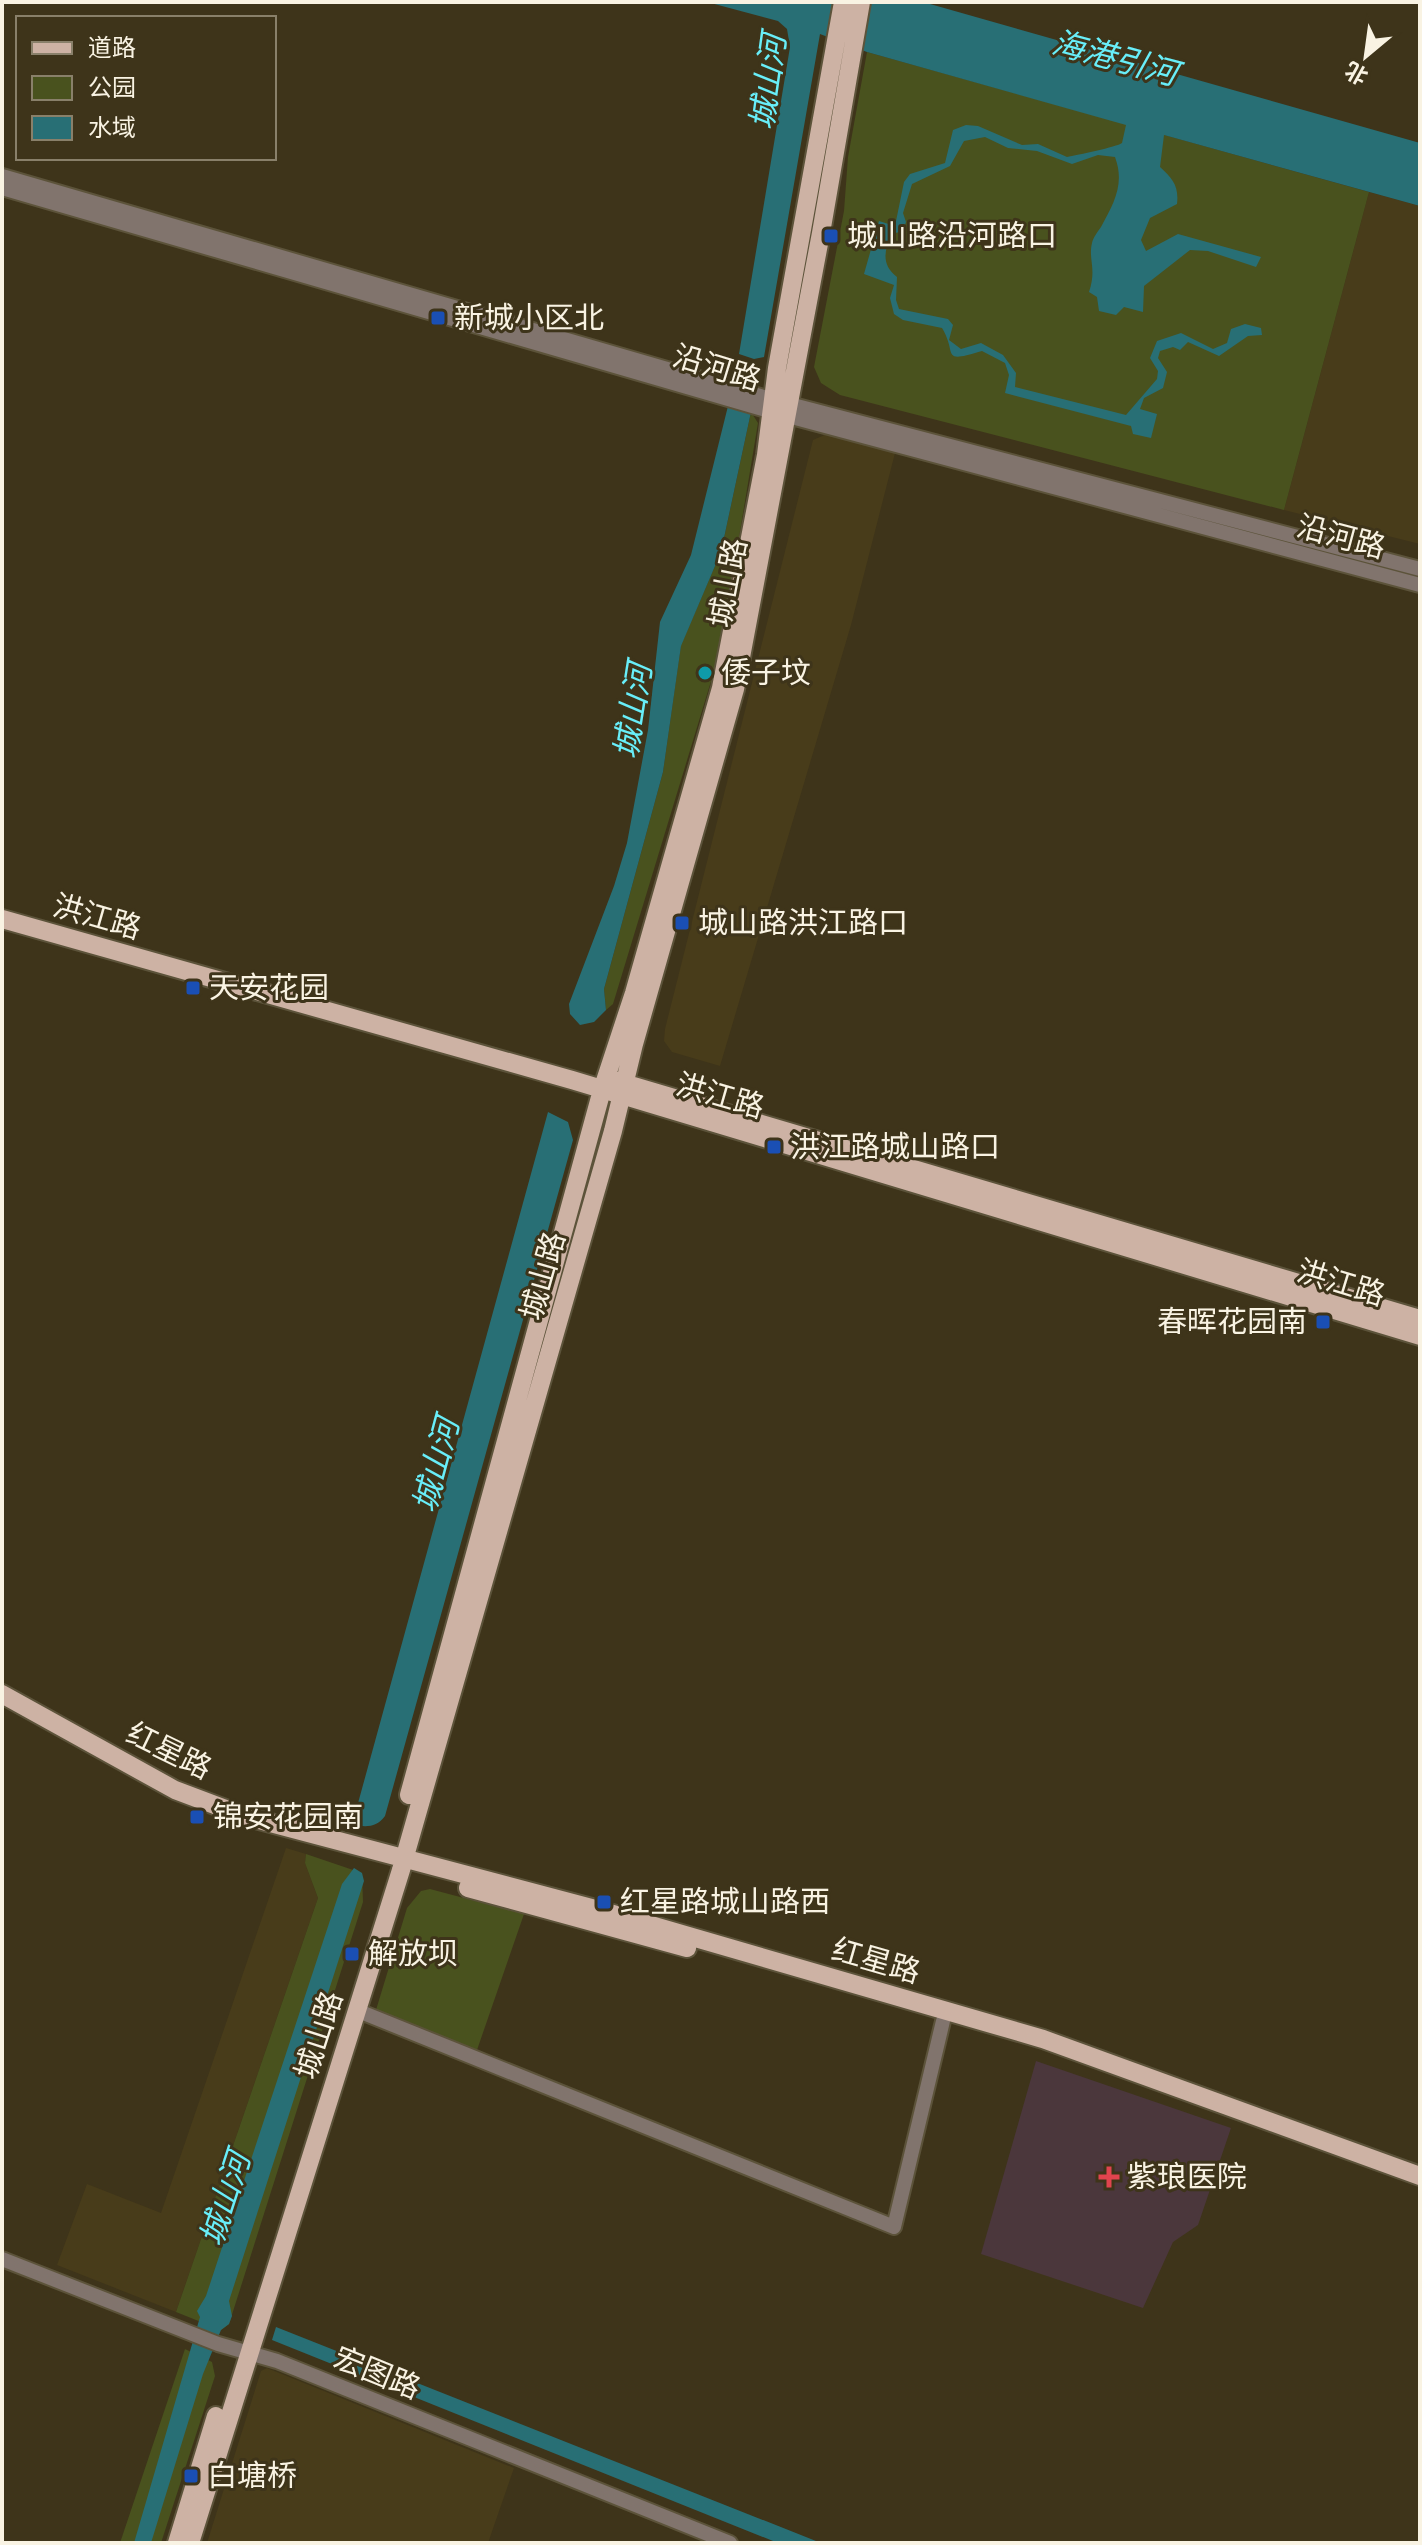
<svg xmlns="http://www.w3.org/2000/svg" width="1422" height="2545" font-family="'Alegreya Sans','Noto Sans SC',sans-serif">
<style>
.built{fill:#483c1a}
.medical{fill:#4b373c}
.green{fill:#49521e}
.water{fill:#286f75}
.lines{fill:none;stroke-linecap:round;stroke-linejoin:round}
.minor-casing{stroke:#5c533a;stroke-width:18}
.major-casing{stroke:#5c533a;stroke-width:22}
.minor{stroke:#81746d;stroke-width:14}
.major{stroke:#cdb2a4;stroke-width:18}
.transit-dot{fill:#1a4fb4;stroke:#3e341a;stroke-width:3}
.culture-dot{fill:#0f9aa8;stroke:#3e341a;stroke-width:3}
.health-dot{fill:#e0444e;stroke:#3e341a;stroke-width:3}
.labels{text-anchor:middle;stroke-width:6;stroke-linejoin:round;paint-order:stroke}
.poi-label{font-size:30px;fill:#f9f3e3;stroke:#3e341a;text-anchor:start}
.street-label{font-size:30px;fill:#f9f3e3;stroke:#3e341a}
.water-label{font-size:32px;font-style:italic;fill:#68eef9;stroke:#3e341a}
</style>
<rect width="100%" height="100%" fill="#3e341a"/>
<path class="built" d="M1369 192 1420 206V544L1284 510Z
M827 434 895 453 851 625 720 1066 672 1052 664 1041 665 1029 813 440Z
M286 1848 306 1854 305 1863 318 1898 176 2312 57 2265 87 2184 161 2213Z
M267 2368 514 2468 488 2543H207L261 2371Z"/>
<path class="medical" d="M1036 2061 1231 2128 1198 2225 1173 2242 1143 2308 981 2254Z"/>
<path class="green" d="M867 52 1369 192 1284 510 840 395 821 383 814 367 844 211 848 157Z
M751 412 758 423 729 598 712 678 613 1004 606 1010 604 989 663 772 681 645 721 552Z
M306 1854 362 1873 363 1902 229 2324 221 2330 176 2312 318 1898 305 1863Z
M430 1889 524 1914 477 2050 376 2010 407 1908 421 1891Z
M185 2349 212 2362 215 2376 161 2543H120Z"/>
<path class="water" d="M707 2H923L1420 143V206L1164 135 1160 167C1173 179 1179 186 1177 204L1150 218 1141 240 1146 251 1178 234 1261 257 1256 267 1208 251 1190 250 1144 286 1143 312 1124 307 1116 315 1099 311 1097 297 1089 292C1097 268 1088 260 1092 243 1093 238 1098 231 1101 227 1114 203 1125 184 1115 157L1098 155 1072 164 1037 151 1008 148 985 137 964 141 950 166 912 184 903 213 906 222 903 231 892 234C884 250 881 265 897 277L896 300 899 309 948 319 953 325 949 340 961 349 981 343 1003 355 1016 373 1015 387 1126 415 1157 379 1158 371 1150 358 1157 341 1181 333 1213 349 1227 343 1231 329 1245 324 1261 328 1262 335 1248 336 1219 356 1188 342 1180 350 1173 347 1160 351 1158 358 1167 372 1163 388 1144 398 1140 409 1157 414 1151 438 1133 434 1131 426 1005 393 1009 375 1005 363 982 351C939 364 958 354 942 328L903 320 894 314 890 298 894 285 864 274 879 221 895 226 904 182 910 174 945 163 953 130 966 125 978 126 1022 145 1038 144 1067 157C1077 155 1117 147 1122 143L1126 125 867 52 820 34 764 357 754 359 739 354 790 47 787 29 778 21Z
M728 406 751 412 721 552 681 646 663 772 604 989 606 1010 594 1022 580 1025 570 1014 569 1004 614 886 627 843 648 730 660 622 691 555Z
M548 1112 568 1122 573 1140 385 1816C376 1828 367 1827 352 1825Z
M354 1868 362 1873 364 1881 229 2301 232 2316 229 2324 221 2330 203 2374 151 2543H134L200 2317 197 2311 206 2296 342 1884Z
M276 2327 821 2543H778L272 2340Z"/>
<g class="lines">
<defs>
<path id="minor" d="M2 176 774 400 1420 569
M2 188 773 412 1420 585
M356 2010 894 2227 943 2021
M2 2259 218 2344 277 2361 730 2543"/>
<path id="major" d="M2 919 572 1080 1420 1336
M613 1080 1420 1319
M2 1694 175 1790 244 1816 599 1910 1043 2039 1420 2176
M409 1795 602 1090 634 993 721 688 766 455 777 368 843 2
M468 1888 687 1948
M177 2543 216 2416
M190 2543 401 1870 613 1131 634 1044 735 689 821 233 861 2"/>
</defs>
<use href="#minor" class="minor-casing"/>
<use href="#major" class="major-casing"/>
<use href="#minor" class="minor"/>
<use href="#major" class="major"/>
</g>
<g class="transit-dot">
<rect x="823" y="228" width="16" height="16" rx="4"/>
<rect x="430" y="310" width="16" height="16" rx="4"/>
<rect x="674" y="915" width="16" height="16" rx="4"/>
<rect x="185" y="980" width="16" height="16" rx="4"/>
<rect x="766" y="1139" width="16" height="16" rx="4"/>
<rect x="1315" y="1314" width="16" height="16" rx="4"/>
<rect x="189" y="1809" width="16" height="16" rx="4"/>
<rect x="596" y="1894" width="16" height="16" rx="4"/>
<rect x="344" y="1946" width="16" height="16" rx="4"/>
<rect x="183" y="2468" width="16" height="16" rx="4"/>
</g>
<circle class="culture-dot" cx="705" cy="673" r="8"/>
<path class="health-dot" d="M1105 2165h8v8h8v8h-8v8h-8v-8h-8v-8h8z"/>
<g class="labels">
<g class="poi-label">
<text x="847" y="246">城山路沿河路口</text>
<text x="454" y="328">新城小区北</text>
<text x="721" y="683">倭子坟</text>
<text x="698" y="933">城山路洪江路口</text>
<text x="209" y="998">天安花园</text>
<text x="790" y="1157">洪江路城山路口</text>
<text x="1307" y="1332" text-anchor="end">春晖花园南</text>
<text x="213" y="1827">锦安花园南</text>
<text x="620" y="1912">红星路城山路西</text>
<text x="368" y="1964">解放坝</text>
<text x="1127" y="2187">紫琅医院</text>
<text x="207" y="2486">白塘桥</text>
</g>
<g class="street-label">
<text transform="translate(717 368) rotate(17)" y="10">沿河路</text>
<text transform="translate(1341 537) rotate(15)" y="10">沿河路</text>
<text transform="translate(728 583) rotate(-79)" y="10">城山路</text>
<text transform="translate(97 917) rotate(16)" y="10">洪江路</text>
<text transform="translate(720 1096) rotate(16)" y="10">洪江路</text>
<text transform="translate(543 1276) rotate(-74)" y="10">城山路</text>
<text transform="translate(1341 1283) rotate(17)" y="10">洪江路</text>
<text transform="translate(169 1751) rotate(26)" y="10">红星路</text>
<text transform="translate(876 1961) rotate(16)" y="10">红星路</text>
<text transform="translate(319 2035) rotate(-72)" y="10">城山路</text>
<text transform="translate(377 2373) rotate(22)" y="10">宏图路</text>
</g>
<g class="water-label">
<text transform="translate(1115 58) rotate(15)" y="11">海港引河</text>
<text transform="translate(768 82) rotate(-82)" y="11">城山河</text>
<text transform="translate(633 711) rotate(-81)" y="11">城山河</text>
<text transform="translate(436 1465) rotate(-75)" y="11">城山河</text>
<text transform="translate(225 2199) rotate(-72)" y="11">城山河</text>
</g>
</g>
<rect width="1422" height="2545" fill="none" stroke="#f9f3e3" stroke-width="8"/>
<rect x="16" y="16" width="260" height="144" fill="#3e341a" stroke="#89806a" stroke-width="2"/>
<rect x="32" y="42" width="40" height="12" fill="#cdb2a4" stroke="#89806a" stroke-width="2"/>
<text x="88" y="56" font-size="24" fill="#f9f3e3">道路</text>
<rect x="32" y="76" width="40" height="24" fill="#49521e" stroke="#89806a" stroke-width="2"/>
<text x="88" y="96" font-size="24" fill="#f9f3e3">公园</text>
<rect x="32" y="116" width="40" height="24" fill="#286f75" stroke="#89806a" stroke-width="2"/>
<text x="88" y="136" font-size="24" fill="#f9f3e3">水域</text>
<g transform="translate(1366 56) rotate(209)" stroke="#3e341a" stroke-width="6" paint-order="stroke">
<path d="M0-6L14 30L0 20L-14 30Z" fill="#f9f3e3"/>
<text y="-12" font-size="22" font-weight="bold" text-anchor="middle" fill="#f9f3e3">北</text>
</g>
</svg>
